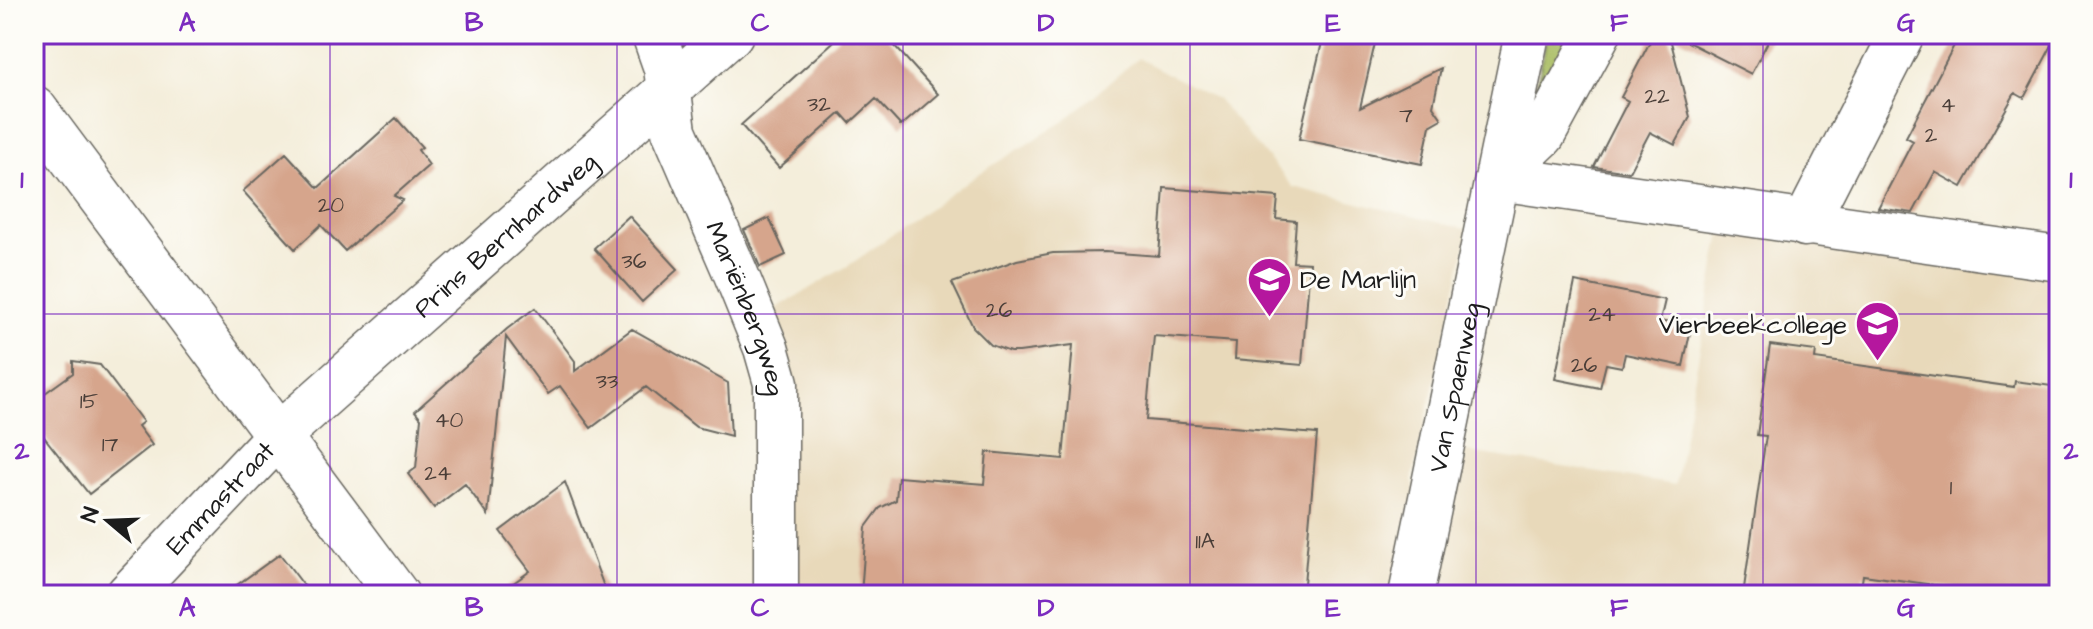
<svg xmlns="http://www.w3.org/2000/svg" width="2093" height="629" font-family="'Architects Daughter',sans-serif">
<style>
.built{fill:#e8d9ba}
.green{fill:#a8bc61;stroke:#626c3e;stroke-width:2}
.building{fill:#d6a58c}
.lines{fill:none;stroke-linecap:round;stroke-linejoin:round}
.minor-casing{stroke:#68665f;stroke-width:47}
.minor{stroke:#fff;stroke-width:44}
.grid{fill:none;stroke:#7b2cbf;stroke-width:2;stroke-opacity:0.55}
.labels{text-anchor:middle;stroke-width:6;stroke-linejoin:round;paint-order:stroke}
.number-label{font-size:22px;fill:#4a3e38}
.street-label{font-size:26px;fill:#1c1c1c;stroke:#fdfcf7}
.poi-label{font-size:26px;fill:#1c1c1c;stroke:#fdfcf7;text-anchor:start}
.neatline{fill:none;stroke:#7b2cbf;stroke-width:3}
.grid-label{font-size:26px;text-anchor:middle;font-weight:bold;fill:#7b2cbf}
</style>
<rect width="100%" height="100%" fill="#fdfcf7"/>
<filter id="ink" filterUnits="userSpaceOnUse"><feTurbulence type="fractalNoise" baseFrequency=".0125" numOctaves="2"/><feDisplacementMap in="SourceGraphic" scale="16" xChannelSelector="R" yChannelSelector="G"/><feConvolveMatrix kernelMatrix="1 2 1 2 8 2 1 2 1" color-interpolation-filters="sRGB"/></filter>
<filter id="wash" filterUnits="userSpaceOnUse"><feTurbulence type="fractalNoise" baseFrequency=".006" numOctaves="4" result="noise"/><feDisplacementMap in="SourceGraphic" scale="32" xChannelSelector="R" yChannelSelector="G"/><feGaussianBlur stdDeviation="1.8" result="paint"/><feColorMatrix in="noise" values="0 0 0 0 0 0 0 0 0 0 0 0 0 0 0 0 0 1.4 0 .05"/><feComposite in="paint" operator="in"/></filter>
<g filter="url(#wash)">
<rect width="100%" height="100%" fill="#f4eedb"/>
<path class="built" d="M1138 58 1218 100 1293 187 1469 230 1412 480 1419 506 1400 595H796L768 313 851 264 972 178 1063 122Z
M1722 228 2059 277V595H1420L1451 449 1675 485Z"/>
<path class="green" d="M1547 34H1584L1552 94 1536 91Z"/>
<g id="blocks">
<path class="building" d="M842 34H884L938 94 901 126 876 99 850 123 841 113 779 168 741 125Z
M1324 34H1351L1376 39 1360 108 1441 68 1433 106 1442 119 1430 126 1422 164 1299 139Z
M1654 34H1669L1690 117 1675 145 1650 132 1629 172 1594 167 1628 101 1621 97Z
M1672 34H1772L1751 74Z
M1960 34H2058L2024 98 2015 93 1962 187 1935 172 1913 213 1878 208 1913 141 1906 137Z
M396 118 422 147 418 150 429 165 394 196 403 200 345 251 321 225 295 249 243 191 286 153 318 188Z
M1164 188 1278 197 1276 219 1296 221 1293 262 1310 263 1302 365 1235 359 1236 342 1154 336 1146 420 1317 434 1303 595H861L866 527 880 508 896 500 898 477 984 484 987 452 1063 459 1073 345 1019 352H1010L991 345 973 327 952 283 1017 260 1053 253 1105 252 1159 256Z
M629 216 678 269 642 302 594 248Z
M769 218 786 255 760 267 744 230Z
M1575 282 1665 300 1660 321 1691 328 1683 366 1625 354 1622 367 1606 364 1600 388 1555 379Z
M535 308 575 361V371L632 329 728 383 731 436 696 427 646 387 591 428 560 386 548 394 506 337 488 515 465 484 434 508 408 474 416 468 421 418 415 411 507 329Z
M1770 345 1816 351 1815 359 2014 387 2015 381 2059 387V595H1983L1984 592 1863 575 1860 595H1743L1766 436 1757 435Z
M73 361 100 365 143 422 138 426 152 445 89 494 34 424V401L73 373Z
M565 482 607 595H497L530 571 500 531Z
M280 554 311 595H223Z"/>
</g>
</g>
<g filter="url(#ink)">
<use href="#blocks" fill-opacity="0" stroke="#68665f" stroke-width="2"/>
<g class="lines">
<defs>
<g id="minor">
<path id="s1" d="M654 34 666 68 674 131 736 274 766 348 776 383V595"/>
<path d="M34 108 397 595"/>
<path d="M1498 178 2059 259"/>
<path d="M1498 178 1543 135 1598 34"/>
<path d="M1805 224 1902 34"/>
<path id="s2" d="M128 595 278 436 731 34"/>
<path id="s3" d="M1411 595 1527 34"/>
</g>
</defs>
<use href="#minor" class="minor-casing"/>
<use href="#minor" class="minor"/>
</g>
</g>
<path class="grid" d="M330 34V595M617 34V595M903 34V595M1190 34V595M1476 34V595M1763 34V595M34 314H2059"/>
<defs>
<symbol id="school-pin" viewBox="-11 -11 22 30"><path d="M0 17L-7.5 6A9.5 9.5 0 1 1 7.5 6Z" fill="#b5179e" stroke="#fdfcf7"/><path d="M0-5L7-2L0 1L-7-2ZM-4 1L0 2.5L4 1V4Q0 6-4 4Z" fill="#fff"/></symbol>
</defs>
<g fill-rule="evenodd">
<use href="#school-pin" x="1244" y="254" width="51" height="69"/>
<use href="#school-pin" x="1852" y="298" width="51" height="69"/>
</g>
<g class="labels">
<g class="number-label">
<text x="1657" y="103">22</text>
<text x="819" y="111">32</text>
<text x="1948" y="112">4</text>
<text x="1406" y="122">7</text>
<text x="1931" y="142">2</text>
<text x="331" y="212">20</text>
<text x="634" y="268">36</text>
<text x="999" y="317">26</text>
<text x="1602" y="321">24</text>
<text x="1584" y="372">26</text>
<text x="607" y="388">33</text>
<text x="89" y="408">15</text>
<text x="449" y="427">40</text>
<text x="110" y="451">17</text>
<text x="438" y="480">24</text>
<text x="1951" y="494">1</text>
<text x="1205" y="548">11A</text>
</g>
<g class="street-label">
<text dy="9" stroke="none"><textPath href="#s2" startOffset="522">Prins Bernhardweg</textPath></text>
<text dy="9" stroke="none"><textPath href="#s1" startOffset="292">Mariënbergweg</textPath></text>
<text dy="9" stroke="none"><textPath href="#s3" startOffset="212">Van Spaenweg</textPath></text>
<text dy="9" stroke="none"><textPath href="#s2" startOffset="134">Emmastraat</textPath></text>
</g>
<g class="poi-label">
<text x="1300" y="288">De Marlijn</text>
<text x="1847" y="333" text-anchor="end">Vierbeekcollege</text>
</g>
</g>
<rect width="2093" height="629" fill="none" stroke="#fdfcf7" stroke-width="88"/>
<g transform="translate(108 521) rotate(289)" stroke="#fdfcf7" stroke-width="6" paint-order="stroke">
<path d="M0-6L14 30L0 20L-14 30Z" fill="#1c1c1c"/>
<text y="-12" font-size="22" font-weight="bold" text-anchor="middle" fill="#1c1c1c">N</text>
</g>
<rect x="44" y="44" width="2005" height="541" class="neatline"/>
<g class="grid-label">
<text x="187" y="31">A</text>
<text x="474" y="31">B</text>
<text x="760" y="31">C</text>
<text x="1046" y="31">D</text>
<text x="1333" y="31">E</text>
<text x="1619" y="31">F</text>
<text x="1906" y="31">G</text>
<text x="22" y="188">1</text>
<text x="2071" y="188">1</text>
<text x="22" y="459">2</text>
<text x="2071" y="459">2</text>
<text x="187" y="616">A</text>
<text x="474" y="616">B</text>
<text x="760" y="616">C</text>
<text x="1046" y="616">D</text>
<text x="1333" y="616">E</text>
<text x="1619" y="616">F</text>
<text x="1906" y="616">G</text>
</g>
</svg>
